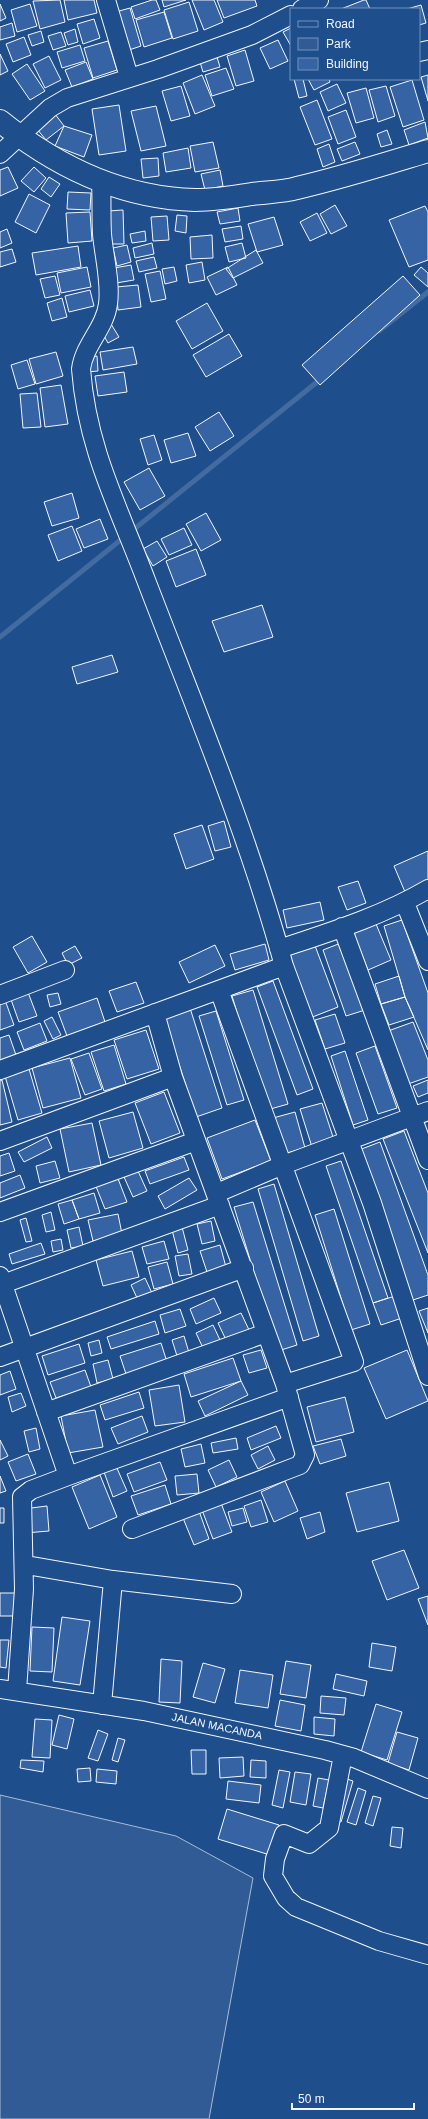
<svg xmlns="http://www.w3.org/2000/svg" width="428" height="2119" font-family="Arial,sans-serif">
<style>
.green{fill:#305b95;stroke:#a8bbd7}
.lines{fill:none;stroke-linecap:round;stroke-linejoin:round}
.stream{stroke:#446ba0;stroke-width:5}
.building{fill:#3563a3;stroke:#f2f6ff}
.minor-casing{stroke:#f2f6ff;stroke-width:20}
.major-casing{stroke:#f2f6ff;stroke-width:24}
.minor{stroke:#1f4e8c;stroke-width:18}
.major{stroke:#1f4e8c;stroke-width:22}
.labels{text-anchor:middle;stroke-width:3;stroke-linejoin:round;paint-order:stroke}
.street-label{font-size:11px;fill:#f2f6ff;stroke:#1f4e8c}
</style>
<rect width="100%" height="100%" fill="#1f4e8c"/>
<path class="green" d="M0 1795 176 1836 253 1878 209 2119H0Z"/>
<g class="lines">
<path class="stream" d="M379 331 428 292
M0 637 322 378"/>
</g>
<path class="building" d="M60 0 65 22 40 29 33 1Z
M64 0H94L97 13 68 20Z
M152 0H156L160 10 135 19 131 7Z
M162 0H186L164 7Z
M192 0H214L223 22 204 30Z
M217 0H255L257 6 224 18Z
M364 0H366L370 9H341Z
M189 2 198 31 173 39 164 10Z
M0 4 6 18 0 21Z
M30 4 37 26 17 32 11 10Z
M421 5 426 23 419 25V9H407Z
M130 8 141 46 123 52 112 13Z
M164 12 172 38 144 47 136 20Z
M94 19 100 38 83 44 77 24Z
M12 23 15 36 0 40V27Z
M291 28V46L283 32Z
M75 29 78 42 68 45 64 33Z
M41 31 44 42 32 46 28 35Z
M61 32 66 46 53 50 48 36Z
M24 37 31 55 13 62 6 44Z
M278 40 288 61 270 69 260 48Z
M108 41 117 70 93 78 84 48Z
M80 45 85 61 62 68 57 52Z
M245 50 254 81 236 86 227 56Z
M0 54 8 71 0 75Z
M49 56 61 80 45 88 33 64Z
M217 57 220 67 203 72 200 62Z
M86 62 93 79 72 87 65 70Z
M27 64 45 91 30 100 12 74Z
M226 68 234 89 212 96 205 75Z
M202 75 215 106 195 114 183 83Z
M428 75V101L421 77Z
M294 79H303L307 96 299 98Z
M308 79H329L330 82 314 90Z
M412 80 424 120 403 127 390 87Z
M337 84 346 103 328 111 320 92Z
M181 86 190 116 171 121 162 91Z
M386 86 395 116 378 122 369 90Z
M366 88 374 118 356 123 347 93Z
M317 100 332 139 315 145 300 107Z
M119 105 126 151 99 155 92 109Z
M156 106 166 146 141 151 131 111Z
M346 110 356 137 338 144 328 117Z
M55 114 64 126 46 140 37 129Z
M425 122 428 138 409 145 404 130Z
M64 126 92 135 84 157 55 146Z
M387 130 392 144 381 147 377 134Z
M213 142 219 168 195 172 190 146Z
M355 142 360 154 342 161 337 149Z
M329 144 335 162 323 167 317 149Z
M188 148 191 168 166 172 163 153Z
M158 158 159 176 143 178 141 159Z
M8 167 18 188 0 196V170Z
M34 167 46 178 34 192 21 181Z
M220 170 223 186 205 190 201 174Z
M49 177 60 184 51 197 41 189Z
M68 192 91 193 90 210 67 209Z
M29 194 50 205 36 233 15 222Z
M335 205 347 226 331 234 320 214Z
M425 206 428 212V260L409 267 389 220Z
M238 208 240 221 220 224 217 212Z
M123 210 124 244H109L108 211Z
M90 212 92 241 68 243 66 213Z
M317 213 327 233 310 241 300 222Z
M177 215 187 216 186 233 175 231Z
M167 216 169 240 153 241 151 217Z
M274 217 283 245 257 252 248 224Z
M241 226 243 239 225 242 222 229Z
M7 229 12 243 0 248V232Z
M145 231 146 241 132 243 130 234Z
M212 235 213 258 191 259 190 237Z
M152 243 154 254 135 258 133 248Z
M242 243 246 258 229 262 225 247Z
M127 245 131 262 117 266 113 248Z
M78 246 81 267 36 275 32 253Z
M12 249 16 262 0 267V252Z
M256 250 263 263 233 278 226 269Z
M154 257 157 268 139 272 136 261Z
M202 262 205 280 189 283 186 265Z
M131 265 134 280 116 283 114 268Z
M87 267 91 287 61 293 57 273Z
M174 267 177 281 165 284 162 269Z
M228 267 237 285 216 295 207 277Z
M421 267 428 273V287L414 275Z
M160 271 166 299 151 302 145 274Z
M55 276 60 295 45 298 40 279Z
M403 276 420 295 320 385 302 365Z
M138 285 141 307 118 310 116 287Z
M90 290 94 306 69 312 65 296Z
M62 298 67 317 52 321 47 303Z
M207 303 223 331 192 349 176 321Z
M111 324 119 337 108 343 100 329Z
M229 334 242 356 206 377 193 355Z
M133 347 137 364 103 370 100 352Z
M56 352 63 376 36 384 29 359Z
M97 356 98 371 87 372 85 357Z
M27 360 35 384 18 389 11 365Z
M124 372 127 392 98 396 95 376Z
M61 385 68 424 45 427 40 388Z
M37 393 41 427 23 428 20 394Z
M219 412 234 436 210 451 195 427Z
M188 433 196 456 171 463 164 440Z
M154 435 162 460 148 465 140 439Z
M149 468 165 496 140 510 124 482Z
M72 493 79 518 52 526 44 502Z
M206 513 221 540 201 551 186 524Z
M100 519 108 539 84 548 76 529Z
M72 526 82 551 58 561 48 535Z
M184 528 192 545 169 555 161 539Z
M157 541 167 557 153 566 143 549Z
M196 549 206 575 176 587 166 561Z
M262 605 273 637 224 652 212 621Z
M112 655 118 672 77 684 72 667Z
M224 821 231 847 215 851 208 826Z
M202 825 214 859 186 869 174 834Z
M428 851V882L405 892 394 866Z
M358 881 366 903 347 910 338 887Z
M320 902 324 920 287 928 283 910Z
M402 920 428 993V1050L405 997 384 926Z
M376 924 391 960 368 970 353 933Z
M32 936 47 962 28 973 13 947Z
M314 943 338 1007 310 1018 285 953Z
M341 943 365 1010 346 1016 323 950Z
M265 944 269 960 235 970 230 954Z
M215 945 225 966 189 983 179 962Z
M75 946 82 958 68 965 62 953Z
M399 976 405 997 381 1004 375 984Z
M273 981 313 1089 297 1095 257 987Z
M136 982 144 1003 117 1012 109 991Z
M26 987 37 1016 19 1022 9 994Z
M253 990 288 1104 267 1110 232 996Z
M58 993 61 1004 50 1007 47 995Z
M405 997 414 1017 389 1025 381 1004Z
M97 998 105 1022 67 1036 58 1012Z
M5 1000 14 1025 0 1030V1002Z
M190 1008 222 1108 196 1117 164 1017Z
M216 1011 244 1100 227 1105 199 1016Z
M335 1014 345 1043 325 1049 315 1020Z
M52 1017 61 1035 53 1039 44 1021Z
M413 1022 428 1060V1077L408 1084 388 1031Z
M40 1023 47 1041 24 1050 17 1032Z
M146 1030 159 1069 127 1079 114 1040Z
M9 1035 16 1055 0 1061V1038Z
M114 1045 126 1084 104 1091 91 1052Z
M375 1046 397 1108 378 1114 356 1053Z
M345 1051 368 1120 353 1125 331 1056Z
M89 1053 102 1089 85 1095 71 1059Z
M70 1058 81 1098 43 1108 32 1068Z
M29 1069 42 1113 18 1120 5 1076Z
M2 1080 12 1122 0 1125V1081Z
M428 1080V1093L418 1097 413 1086Z
M164 1092 180 1133 151 1144 135 1103Z
M322 1103 334 1140 312 1147 300 1109Z
M133 1112 143 1148 109 1158 99 1121Z
M295 1112 305 1148 283 1154 273 1118Z
M255 1120 271 1161 222 1179 207 1138Z
M92 1123 101 1165 69 1172 60 1129Z
M404 1131 428 1193V1253L383 1139Z
M47 1137 52 1148 24 1162 18 1152Z
M380 1142 428 1275V1295L413 1300 359 1150Z
M9 1153 15 1171 0 1176V1156Z
M184 1157 189 1170 150 1184 145 1171Z
M55 1161 60 1178 40 1183 36 1166Z
M341 1161 388 1298 373 1303 326 1166Z
M138 1171 147 1191 133 1197 124 1177Z
M20 1175 25 1188 0 1198V1183Z
M117 1176 127 1202 105 1209 95 1184Z
M189 1178 197 1190 165 1209 158 1196Z
M274 1184 319 1336 303 1341 258 1189Z
M94 1193 100 1213 79 1219 72 1200Z
M72 1200 79 1219 64 1224 58 1204Z
M253 1202 297 1345 278 1351 234 1207Z
M334 1209 370 1324 351 1330 315 1215Z
M51 1212 55 1230 46 1232 42 1215Z
M118 1214 122 1234 93 1241 88 1220Z
M26 1218 32 1241 26 1242 20 1220Z
M211 1221 215 1241 202 1244 197 1224Z
M79 1227 83 1246 71 1248 67 1230Z
M182 1227 188 1250 178 1253 172 1230Z
M61 1239 63 1250 53 1252 51 1241Z
M164 1241 169 1259 147 1264 142 1247Z
M41 1243 45 1254 12 1264 9 1254Z
M220 1245 226 1267 207 1272 200 1251Z
M132 1251 139 1277 103 1286 96 1260Z
M188 1254 192 1274 179 1276 175 1256Z
M167 1262 173 1284 154 1289 148 1267Z
M145 1278 152 1293 138 1300 131 1285Z
M395 1296 402 1318 381 1325 373 1303Z
M214 1298 221 1313 196 1324 190 1309Z
M428 1308V1333L419 1311Z
M180 1309 186 1326 165 1333 160 1315Z
M241 1313 250 1332 227 1342 218 1323Z
M155 1321 159 1334 111 1349 107 1337Z
M213 1325 220 1340 203 1348 196 1333Z
M184 1336 190 1356 178 1359 172 1340Z
M99 1340 102 1353 91 1356 88 1343Z
M161 1343 167 1362 126 1374 120 1356Z
M79 1344 85 1363 48 1375 42 1356Z
M261 1350 267 1368 249 1373 243 1355Z
M407 1350 428 1401 386 1419 364 1368Z
M233 1358 241 1381 191 1397 184 1374Z
M108 1360 113 1379 97 1383 93 1364Z
M85 1370 91 1387 56 1398 50 1382Z
M10 1371 16 1389 0 1395V1375Z
M241 1381 248 1395 205 1416 198 1401Z
M179 1385 185 1422 155 1426 149 1390Z
M139 1392 144 1408 105 1420 100 1405Z
M21 1393 26 1406 12 1412 8 1397Z
M345 1397 354 1432 316 1442 307 1407Z
M95 1410 103 1447 68 1453 61 1416Z
M142 1416 148 1432 118 1444 111 1428Z
M276 1426 281 1438 251 1450 247 1438Z
M36 1428 40 1449 29 1452 24 1431Z
M236 1438 238 1449 213 1453 211 1443Z
M341 1439 346 1456 320 1464 313 1446Z
M0 1440 8 1456 0 1460Z
M201 1444 205 1463 185 1467 181 1449Z
M268 1446 275 1460 258 1469 251 1455Z
M28 1454 36 1474 16 1481 8 1462Z
M229 1460 237 1477 216 1487 208 1470Z
M160 1462 167 1480 134 1492 127 1474Z
M116 1466 127 1491 113 1497 104 1472Z
M197 1474 199 1493 177 1495 175 1476Z
M100 1475 117 1517 89 1529 72 1487Z
M0 1476 6 1491 0 1493Z
M285 1481 298 1511 274 1522 261 1492Z
M389 1482 399 1521 357 1532 346 1493Z
M165 1485 171 1504 138 1515 131 1496Z
M261 1500 268 1522 251 1527 244 1506Z
M221 1503 232 1532 213 1539 202 1510Z
M47 1506 49 1531 25 1533 23 1509Z
M0 1508H4V1523H0Z
M243 1508 247 1522 232 1526 228 1512Z
M199 1511 209 1539 194 1545 183 1518Z
M320 1512 325 1532 307 1539 300 1518Z
M404 1550 419 1588 387 1600 372 1561Z
M0 1593H19L20 1616H0Z
M428 1596V1625L418 1599Z
M62 1617 90 1621 80 1685 53 1681Z
M32 1627 54 1628 52 1672 30 1671Z
M0 1640H9L6 1668 0 1667Z
M372 1643 396 1647 392 1671 369 1667Z
M161 1659 182 1661 180 1703 159 1702Z
M286 1661 311 1665 306 1698 280 1694Z
M203 1663 225 1669 215 1703 193 1697Z
M240 1670 273 1675 268 1708 235 1703Z
M336 1674 367 1681 364 1696 333 1689Z
M321 1696 346 1698 344 1715 320 1713Z
M280 1700 305 1705 301 1731 275 1726Z
M376 1704 402 1712 387 1760 361 1752Z
M59 1715 74 1719 67 1749 52 1745Z
M314 1717 335 1719 334 1736 314 1734Z
M35 1719 52 1720 50 1758 32 1757Z
M98 1730 108 1734 98 1761 88 1758Z
M397 1732 418 1738 409 1770 388 1763Z
M118 1738 125 1740 118 1762 112 1760Z
M191 1750H206V1774H192Z
M243 1757 244 1776 220 1778 219 1758Z
M21 1760 44 1761 43 1772 20 1768Z
M251 1760 266 1761V1778L250 1777Z
M90 1768 91 1781 78 1782 77 1769Z
M97 1769 117 1771 116 1784 96 1782Z
M279 1770 290 1772 283 1808 272 1805Z
M295 1772 311 1774 306 1805 290 1802Z
M318 1778 329 1780 323 1808 313 1806Z
M344 1778 353 1781 341 1822 332 1819Z
M228 1781 261 1785 259 1803 226 1799Z
M358 1788 366 1791 356 1825 347 1822Z
M373 1796 381 1798 373 1826 365 1823Z
M227 1809 279 1825 270 1855 218 1839Z
M392 1827 403 1828 401 1848 390 1846Z"/>
<g class="lines">
<defs>
<path id="minor" d="M106 0 129 77
M302 9 319 0
M419 52 428 50
M0 154 50 108 67 98 158 69 252 35 291 15
M405 903 428 961
M342 927 428 1160
M279 949C330 932 382 916 428 889
M284 966 372 1203 428 1376
M219 990 354 1362 285 1384
M0 995 65 970
M0 1070 284 966C248 834 195 708 146 580 119 508 87 449 81 369 84 345 105 328 108 304 111 282 104 257 102 234 101 217 102 200 101 182
M0 1141 173 1077
M217 1193 283 1165 428 1111
M0 1212 196 1141
M0 1276 68 1476
M0 1285 220 1205
M0 1357 244 1268
M46 1412 266 1333
M132 1529 300 1465 305 1455 285 1384 173 1077 155 1013
M32 1566 113 1580 232 1594
M0 1689 144 1711 325 1750 354 1758 428 1789
M17 1691 24 1589 22 1497 31 1490 68 1476 289 1397
M102 1705 113 1580
M343 1755 329 1828 309 1844 284 1834 275 1859 273 1876 286 1898 296 1907 379 1941 428 1955"/>
<path id="major" d="M0 121C57 167 121 198 195 200 214 200 234 197 252 194 267 192 283 192 297 188 341 178 385 164 428 151"/>
</defs>
<use href="#minor" class="minor-casing"/>
<use href="#major" class="major-casing"/>
<use href="#minor" class="minor"/>
<use href="#major" class="major"/>
</g>
<g class="labels">
<g class="street-label">
<text transform="translate(217 1726) rotate(12)" y="4">JALAN MACANDA</text>
</g>
</g>
<rect x="290" y="8" width="130" height="72" fill="#1f4e8c" stroke="#7391ba"/>
<rect x="298" y="21" width="20" height="6" fill="#1f4e8c" stroke="#7391ba"/>
<text x="326" y="28" font-size="12" fill="#f2f6ff">Road</text>
<rect x="298" y="38" width="20" height="12" fill="#305b95" stroke="#7391ba"/>
<text x="326" y="48" font-size="12" fill="#f2f6ff">Park</text>
<rect x="298" y="58" width="20" height="12" fill="#3563a3" stroke="#7391ba"/>
<text x="326" y="68" font-size="12" fill="#f2f6ff">Building</text>
<path d="M292 2103v6h122v-6" fill="none" stroke="#f2f6ff" stroke-width="2"/>
<text x="298" y="2103" font-size="12" fill="#f2f6ff" stroke="#1f4e8c" stroke-width="3" paint-order="stroke">50 m</text>
</svg>
